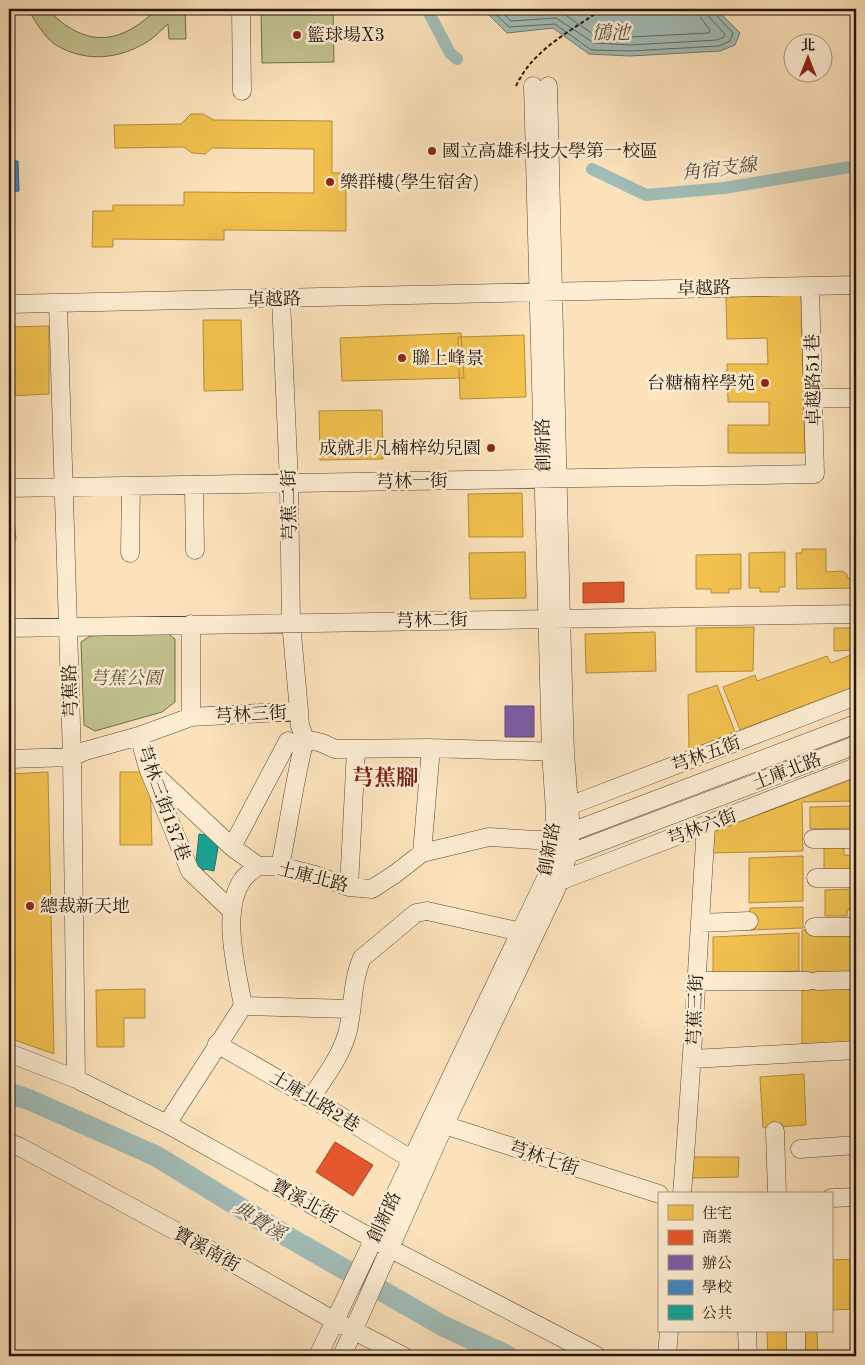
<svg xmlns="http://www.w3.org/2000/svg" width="865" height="1365" font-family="'Old Standard TT','Noto Serif TC',serif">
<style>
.green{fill:#c1c38f;stroke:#726c4c}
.water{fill:#a1bdb8;stroke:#6f7972}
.homes{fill:#f2c14e;stroke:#b48d39}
.shops{fill:#e4572e;stroke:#aa4323}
.offices{fill:#7b5ea7;stroke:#614878}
.schools{fill:#3f88c5;stroke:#37658d}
.public{fill:#17a398;stroke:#1b786d}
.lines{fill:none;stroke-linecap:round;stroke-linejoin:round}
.shore{stroke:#626860;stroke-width:1}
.canal{stroke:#a1bdb8;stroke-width:12}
.river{stroke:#a1bdb8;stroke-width:21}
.minor-casing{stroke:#5a4836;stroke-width:19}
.path{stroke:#241409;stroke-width:2;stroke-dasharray:4 2.5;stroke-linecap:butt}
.minor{stroke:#fdedd3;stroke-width:18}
.poi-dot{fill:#8f2418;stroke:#fdedd3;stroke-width:2}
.labels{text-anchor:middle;stroke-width:5;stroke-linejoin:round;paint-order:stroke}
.poi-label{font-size:18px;fill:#241409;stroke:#fdedd3;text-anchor:start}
.street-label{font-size:18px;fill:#241409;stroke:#fdedd3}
.park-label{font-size:18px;font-style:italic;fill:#5b5138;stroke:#fdedd3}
.water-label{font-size:19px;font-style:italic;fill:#504f46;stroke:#fdedd3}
.district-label{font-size:22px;font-weight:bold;fill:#7a1f14;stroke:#fdedd3}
</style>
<rect width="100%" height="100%" fill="#fce3bc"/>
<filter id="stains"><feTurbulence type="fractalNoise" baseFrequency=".004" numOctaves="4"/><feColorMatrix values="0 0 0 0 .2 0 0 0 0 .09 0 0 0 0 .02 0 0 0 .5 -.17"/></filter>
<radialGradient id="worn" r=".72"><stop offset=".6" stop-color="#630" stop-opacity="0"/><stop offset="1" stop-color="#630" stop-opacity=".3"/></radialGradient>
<path class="green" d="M28 9H47C85 48 119 46 157 9H185L186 39H169L168 24C161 30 155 37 147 42 119 59 86 63 56 45 44 37 35 21 28 9Z
M261 9H333L334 62 262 63Z
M167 633 175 639V702L162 712 95 731 84 725 81 642 90 636Z"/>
<path class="water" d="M483 9H716L740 33 735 45 720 51 630 56 589 54 553 28 507 33Z"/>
<path class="homes" d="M191 114H203L214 120 332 121V173H346V231L224 230V240L113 239V247H92L93 211H113V205H184V192L314 193V149L212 148 205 154 192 153 184 147 115 148 114 125 181 124Z
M801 295 805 453H728V425H769V402H728L727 364H768L767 338 727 339 726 297Z
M203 320H241L243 390 204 391Z
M49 326V394L9 396V327Z
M461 333 464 378 342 381 340 338Z
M524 335 526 397 460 399 458 337Z
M382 410 383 459 320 460 319 411Z
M522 493 523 537H469L468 494Z
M13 506 16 540H9V507Z
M802 549H826V572L842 571 847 574V578H854V588L797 589 796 553H802Z
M525 552 526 598 470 599 469 553Z
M785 552V587H779V592H760V588H749V553Z
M741 554V589H729V593H711V589H696V555Z
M754 627 753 671 696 672V628Z
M834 628H856V650L834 651Z
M655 632 656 671 586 673 585 634Z
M856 653V686L740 730 723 687 755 675 757 681 827 656 831 663Z
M717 685 735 732 689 750 688 695Z
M48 772 54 1054 9 1038V774Z
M120 772H150L152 845H120Z
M856 778V801L802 802 803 851 709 853 710 833Z
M856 806V828L810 829V807Z
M824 840H844V855H856V875H824Z
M803 856V901L749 903V858Z
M856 889V909L847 910V916H825V890Z
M803 907V928L750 930V908Z
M856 929V974L802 975V930Z
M799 933V971L713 975V937Z
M856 985V1043L802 1049V987Z
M145 989V1018H124V1047H97L96 990Z
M804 1074 806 1125 763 1128 760 1077Z
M689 1157H739L738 1177 689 1178Z
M856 1259V1309L831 1310V1260Z
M767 1331H817L818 1356H768Z"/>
<path class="shops" d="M624 582V602L583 603V583Z
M335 1142 373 1165 353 1196 316 1172Z"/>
<path class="offices" d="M505 706H534V737H505Z"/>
<path class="schools" d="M9 161H18L19 191 9 192Z"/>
<path class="public" d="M199 834 212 836V841L219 842 214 871 204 869 202 876 195 872Z"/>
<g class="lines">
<path class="shore" d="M490 9 509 27 555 24 591 50 630 51 719 46 730 41 733 33 715 14 713 9
M498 9 511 21 556 18 594 43 630 45 717 40 724 37 725 34 709 17 707 9
M509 9 515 13 558 10 596 36 630 37 709 33 710 30 701 18 699 9"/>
<path class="canal" d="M427 9 450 53 457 59
M592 169 646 195 724 188 856 166"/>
<path class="river" d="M9 1093 30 1100 156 1156 290 1238 443 1326 508 1356"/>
<defs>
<path id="minor" d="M241 9 242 91
M281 299 289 483 291 622 299 711
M58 303 72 757 76 1079
M9 304 856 285
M813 398H856
M194 485 195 550
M9 488 815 474 810 286
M130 553 131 486
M191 624V717
M9 628 856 614
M139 736 148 768 190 871 232 911
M9 759 72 757 85 751 139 736 191 717 299 711 300 726 305 739 322 743 335 749 431 748 562 752
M152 772 232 847 258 866
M561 809 856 696
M813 839H856
M232 847 288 741
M562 848 568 854 856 745
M422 853 431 748
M280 866C289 824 294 781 305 739
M816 878H856
M553 879 560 881 856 767
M349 887 356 750
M700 923 749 921
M814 927H856
M695 981H808
M817 981 856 980
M243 1006 350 1009
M217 1044 311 1098 411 1159
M9 1053 76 1079 167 1124 391 1249 597 1356
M693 1059 856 1050
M311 1098C324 1078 340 1058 347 1034 354 1009 351 983 362 958L416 913 427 911 521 932
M435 1122 659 1194
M167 1124 243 1006C237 969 220 912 243 879 247 874 253 870 258 866H280L315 875 349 887 372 889 395 874 422 853 489 837 536 840H555L571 832 856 724
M775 1131 777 1194
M9 1143 20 1147 194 1241 335 1321 403 1356
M800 1149 856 1145
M682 1194C692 1071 698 949 706 826
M831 1198 856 1197
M747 1331 748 1356
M796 1331V1356
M318 1356 547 876 555 840V811L551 752 533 86
M342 1356 444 1126 560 881 568 854 571 832 565 752 561 619 548 86
M667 1356 669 1331"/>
</defs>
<use href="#minor" class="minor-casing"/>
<path class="path" d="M516 86C533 49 570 32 602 9"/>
<use href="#minor" class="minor"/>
</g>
<g class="poi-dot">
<circle cx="297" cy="35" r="5"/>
<circle cx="432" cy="151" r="5"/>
<circle cx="330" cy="182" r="5"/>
<circle cx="402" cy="358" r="5"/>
<circle cx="765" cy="383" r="5"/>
<circle cx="491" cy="448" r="5"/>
<circle cx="30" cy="906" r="5"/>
</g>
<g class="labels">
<g class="poi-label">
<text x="307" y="41">籃球場X3</text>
<text x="442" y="157">國立高雄科技大學第一校區</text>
<text x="340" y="188">樂群樓(學生宿舍)</text>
<text x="412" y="364">聯上峰景</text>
<text x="755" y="389" text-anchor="end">台糖楠梓學苑</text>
<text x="481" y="454" text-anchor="end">成就非凡楠梓幼兒園</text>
<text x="40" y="912">總裁新天地</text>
</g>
<g class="street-label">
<text transform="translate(704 288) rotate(-1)" y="6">卓越路</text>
<text transform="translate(274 299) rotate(-1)" y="6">卓越路</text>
<text transform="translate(813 380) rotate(-91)" y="6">卓越路51巷</text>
<text transform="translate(543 445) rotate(-91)" y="6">創新路</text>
<text transform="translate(412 481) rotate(-1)" y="6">芎林一街</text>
<text transform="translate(289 505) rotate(-91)" y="6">芎蕉二街</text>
<text transform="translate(432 620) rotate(-1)" y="6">芎林二街</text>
<text transform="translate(70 691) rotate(-92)" y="6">芎蕉路</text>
<text transform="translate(251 714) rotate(-3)" y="6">芎林三街</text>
<text transform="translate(706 754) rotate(-21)" y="6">芎林五街</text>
<text transform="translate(787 771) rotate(-21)" y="6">土庫北路</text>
<text transform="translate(164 803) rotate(70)" y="6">芎林三街137巷</text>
<text transform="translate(702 827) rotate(-21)" y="6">芎林六街</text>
<text transform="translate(549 849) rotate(-80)" y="6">創新路</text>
<text transform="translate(313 877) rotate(14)" y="6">土庫北路</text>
<text transform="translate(695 1010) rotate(-88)" y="6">芎蕉三街</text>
<text transform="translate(315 1101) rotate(31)" y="6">土庫北路2巷</text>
<text transform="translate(544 1158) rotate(18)" y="6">芎林七街</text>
<text transform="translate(305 1201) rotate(29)" y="6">寶溪北街</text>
<text transform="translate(384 1217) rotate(-65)" y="6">創新路</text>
<text transform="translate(207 1249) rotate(29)" y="6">寶溪南街</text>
</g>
<g class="park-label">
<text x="126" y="684">芎蕉公園</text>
</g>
<g class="water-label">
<text x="611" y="39">鴴池</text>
<text transform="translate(719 168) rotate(-7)" y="7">角宿支線</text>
<text transform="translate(260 1220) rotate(32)" y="7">典寶溪</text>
</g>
<g class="district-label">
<text x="385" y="785">芎蕉腳</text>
</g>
</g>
<rect width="865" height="1365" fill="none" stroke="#fce3bc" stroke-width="30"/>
<rect x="10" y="10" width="845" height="1345" fill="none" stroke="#241409" stroke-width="2.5"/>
<rect x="15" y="15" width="835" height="1335" fill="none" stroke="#241409"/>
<rect x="658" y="1192" width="175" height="140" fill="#fdedd3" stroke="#a69682"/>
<rect x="668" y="1205" width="25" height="15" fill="#f2c14e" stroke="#a69682"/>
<text x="702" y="1218" font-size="15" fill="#241409">住宅</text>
<rect x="668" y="1230" width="25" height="15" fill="#e4572e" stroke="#a69682"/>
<text x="702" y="1242" font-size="15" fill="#241409">商業</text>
<rect x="668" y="1255" width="25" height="15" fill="#7b5ea7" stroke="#a69682"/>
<text x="702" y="1268" font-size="15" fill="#241409">辦公</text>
<rect x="668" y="1280" width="25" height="15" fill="#3f88c5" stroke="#a69682"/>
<text x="702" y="1292" font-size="15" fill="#241409">學校</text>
<rect x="668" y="1305" width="25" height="15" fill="#17a398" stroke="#a69682"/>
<text x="702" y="1318" font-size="15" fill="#241409">公共</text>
<g transform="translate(808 58)"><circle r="24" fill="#fdedd3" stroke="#a69682"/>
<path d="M0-4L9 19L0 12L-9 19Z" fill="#8f2418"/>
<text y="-8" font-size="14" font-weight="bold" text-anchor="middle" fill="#241409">北</text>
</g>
<rect width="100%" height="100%" filter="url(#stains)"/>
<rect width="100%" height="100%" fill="url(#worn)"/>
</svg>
